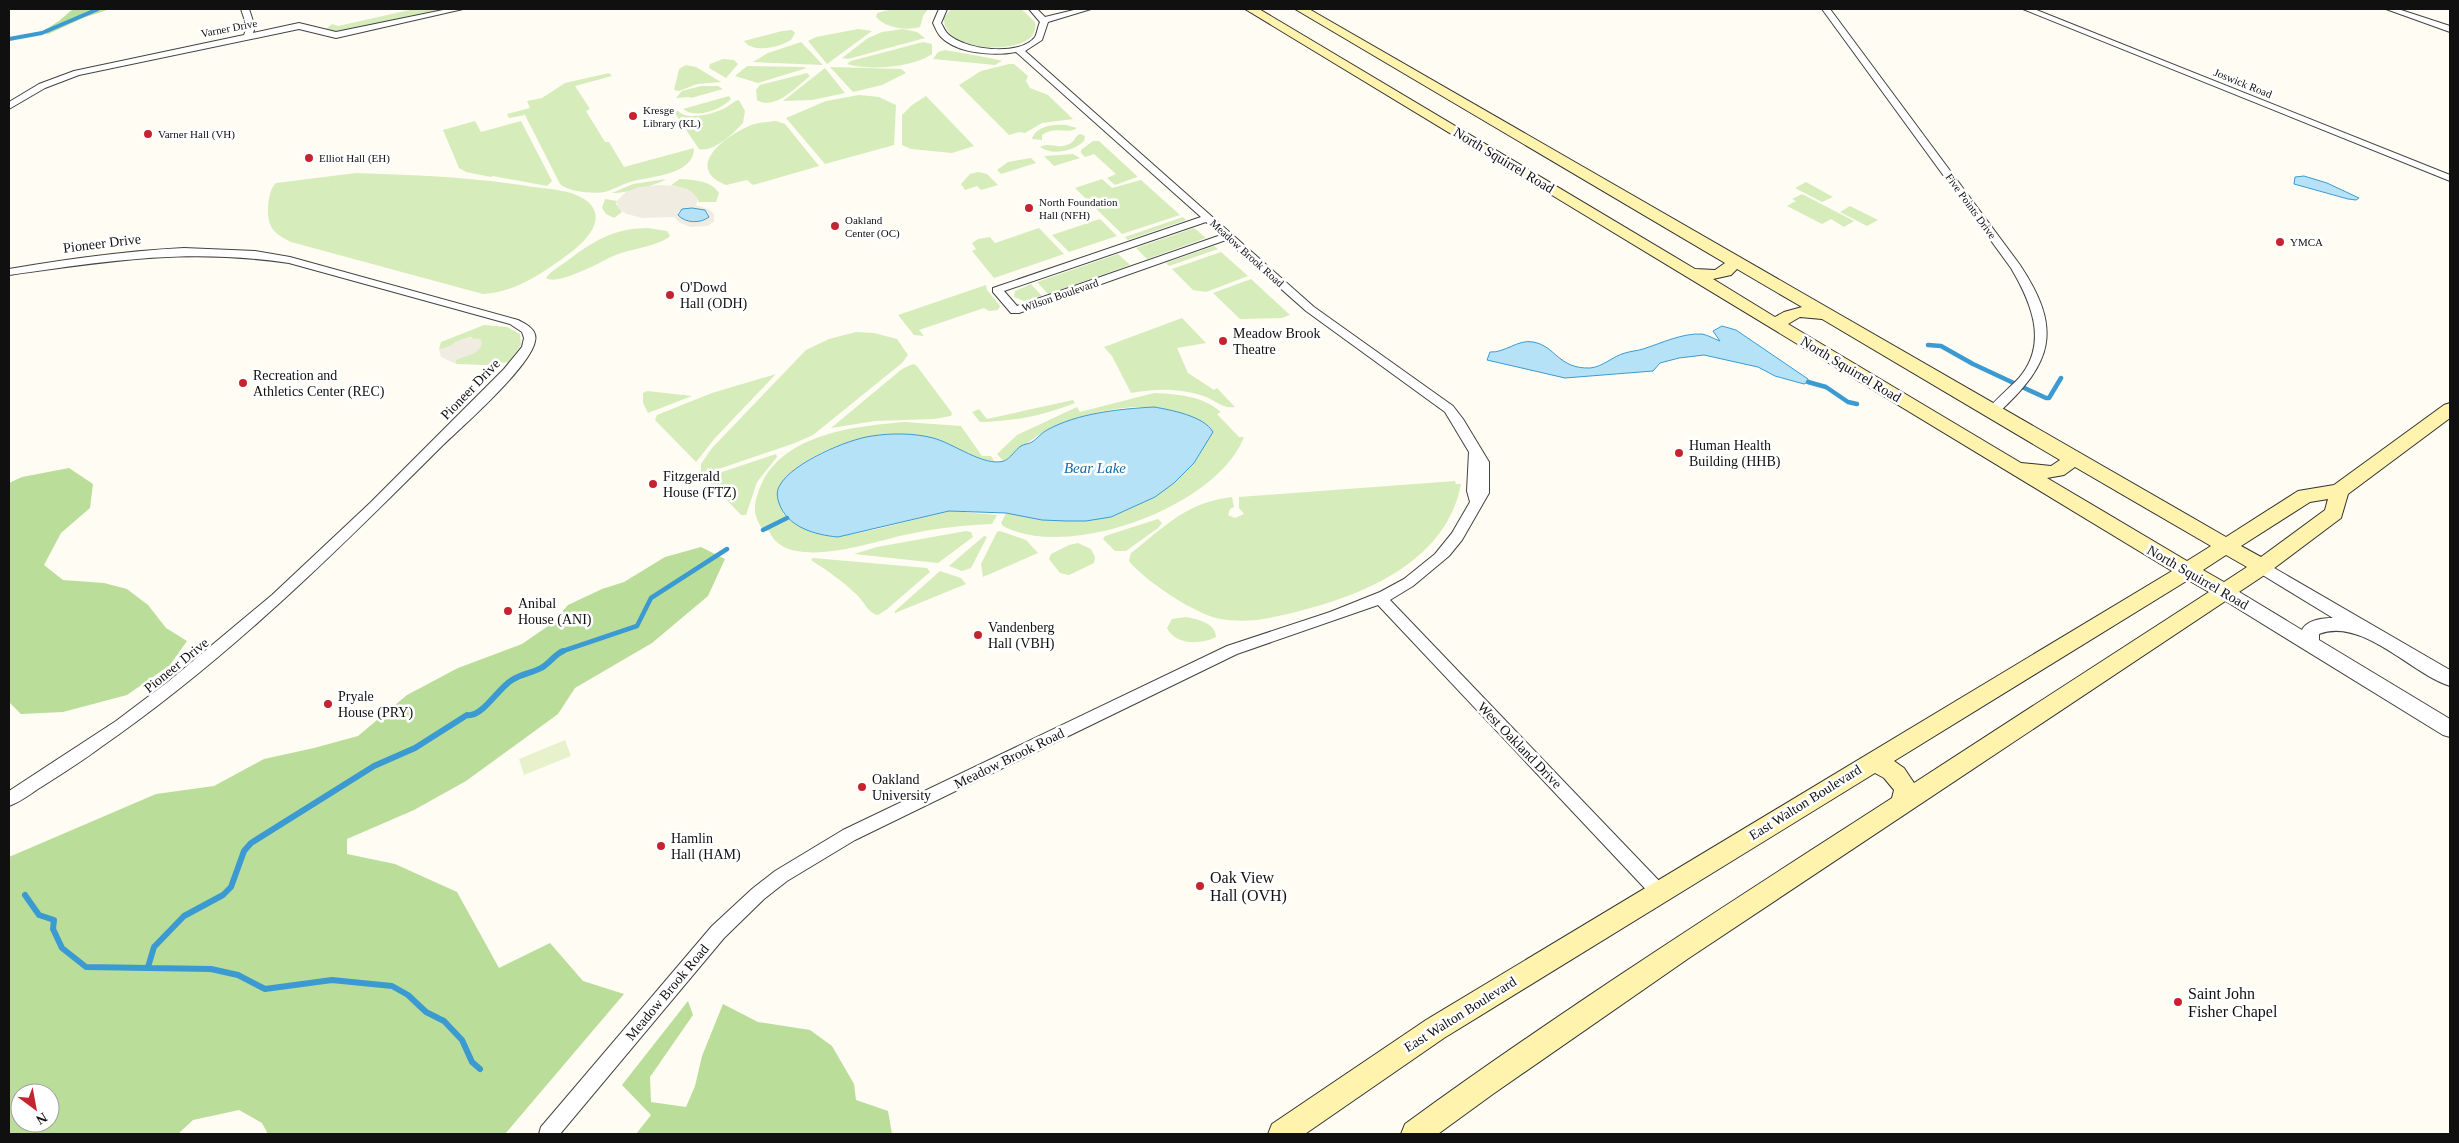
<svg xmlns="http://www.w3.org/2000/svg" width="2459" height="1143" font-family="Georgia,serif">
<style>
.green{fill:#d6ecbb}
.forest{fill:#badd9a;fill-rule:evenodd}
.pitch{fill:#e7f2cd}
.plaza{fill:#f1ece1;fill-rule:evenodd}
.water{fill:#b6e2f8;stroke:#3b9ad1}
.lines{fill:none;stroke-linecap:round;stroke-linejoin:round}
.stream-far2{stroke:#3b9ad1;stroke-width:4}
.stream-far1{stroke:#3b9ad1;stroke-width:4.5}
.stream{stroke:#3b9ad1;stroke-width:6}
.minor-casing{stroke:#434343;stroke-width:2}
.tertiary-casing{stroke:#434343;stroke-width:2}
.secondary-casing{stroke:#323232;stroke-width:2}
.minor{fill:#fff;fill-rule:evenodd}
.tertiary{fill:#fff;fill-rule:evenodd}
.secondary{fill:#fff3ae;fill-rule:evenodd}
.poi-dot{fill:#c62330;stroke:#fff;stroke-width:2}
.labels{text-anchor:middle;stroke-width:5;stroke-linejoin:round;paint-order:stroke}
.far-street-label{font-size:11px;fill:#101010;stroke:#fff}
.far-poi-label{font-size:11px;fill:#101010;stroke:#fff;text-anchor:start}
.street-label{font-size:14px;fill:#101010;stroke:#fff}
.poi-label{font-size:14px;fill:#101010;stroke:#fff;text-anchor:start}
.water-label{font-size:15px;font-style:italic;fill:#146ca7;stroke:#fff}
.near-poi-label{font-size:16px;fill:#101010;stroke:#fff;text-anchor:start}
</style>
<rect width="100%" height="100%" fill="#fffcf3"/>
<path class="green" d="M414 9H447L344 32H332L326 29 332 24 338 26Z
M892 9H928L923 16 920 27C906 31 886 28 876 17L877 13Z
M951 9H1021L1035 22C1043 58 941 55 944 18Z
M858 29 872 31 827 64 808 41 816 37Z
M903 29 917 32 925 38 848 59 842 58 868 38 882 32Z
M792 30 795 33 791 40C780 47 754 54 744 41L782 31Z
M801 42 823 65 753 62 768 53Z
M923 42 932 44V54C914 67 870 71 847 64L851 61Z
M945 50C954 52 999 59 1002 61L995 65 933 59 938 52Z
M723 59 734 60 738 64 726 78 709 68 710 64Z
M1009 64H1014L1028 76 1026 81 1030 88 1048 95 1073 119 1042 123 1025 133 1019 132 1009 135 959 85 981 71Z
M686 65 696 67 721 82 697 84 679 91 674 90 679 69Z
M747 66 803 67 807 68 758 83 735 76Z
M830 67 901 69 906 73 882 85 853 92Z
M825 68 845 93 812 100 783 101Z
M609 73 612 76 575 86 590 109 586 111 605 142H609L624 167 694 148C694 175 652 176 634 181 624 183 615 189 605 192 593 194 569 192 560 184L525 115 509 118 507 114 530 108 527 101 542 98 565 83Z
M807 73 810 76C796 87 775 111 757 100L756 90 760 85Z
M701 86H718L723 89 691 98 690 97 676 98 682 91Z
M859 95 879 97 896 105 894 145 825 164 786 118 826 101Z
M729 96 731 99C722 109 696 120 683 109Z
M926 96 974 146 952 153 911 149 902 145V115L912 105Z
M739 100 745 111 743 123C734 133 713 153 699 149L674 112 678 111C688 121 713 114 725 108 730 106 733 101 739 100Z
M475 121 481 132 521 121 552 181 547 186 493 176 491 177 466 172 459 168 443 130Z
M776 121 785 124 819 166 753 185 747 180 726 185C683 168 725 136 749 126 758 122 767 122 776 121Z
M1066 125 1077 128C1068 135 1056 125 1042 135V140L1032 139C1036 126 1053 124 1066 125Z
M1080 134 1085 136 1084 141C1074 151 1052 156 1040 147 1049 142 1057 149 1067 145 1076 142 1074 136 1080 134Z
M1099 141 1137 176V177L1115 185 1107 178 1116 174 1094 154 1085 157 1081 153V150L1093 141Z
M1073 154 1080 158 1054 166 1044 156Z
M1031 158 1036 163 1001 174 997 170 1008 162Z
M978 172 987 174 998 185 981 190 977 186 965 190 961 184 970 174Z
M356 173C415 175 474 177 533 187 550 189 570 190 584 199 610 216 587 240 570 253 544 272 517 292 483 294L291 242C283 238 273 233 270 224 266 215 268 189 276 183Z
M666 179C659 185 621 194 612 193L633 184Z
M680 179C693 180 711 180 719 193L716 202H698V199L687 189 671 185Z
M1102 179 1112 188 1141 180 1180 215 1122 234 1075 188Z
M1806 182 1833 197 1822 202 1795 188Z
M1802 194 1854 221 1844 227 1831 219 1822 224 1787 206 1796 201 1792 199Z
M605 199 617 201 616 204 622 212 614 218 606 214 602 208Z
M1850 206 1878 220 1867 226 1840 212Z
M1183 217 1186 220 1128 240 1125 237Z
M1100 219 1117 236 1069 252 1052 235Z
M648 228 667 231 670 236C658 247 627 249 611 257 599 263 557 286 546 278 551 271 560 266 567 261 593 241 615 228 648 228Z
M1039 228 1064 254 994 278 972 251 976 249 972 243 978 239 990 237 995 243Z
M1194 228 1206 238 1147 259 1136 248Z
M1214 246 1218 249 1169 266 1166 263Z
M1221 252 1248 276 1206 292 1193 290 1172 269Z
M1118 254 1130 265 1048 294 1037 282Z
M1251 279 1290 315 1282 318 1240 319 1213 293Z
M1031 284 1042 296 1024 301 1014 297 1015 291Z
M986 285 987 290 1000 306 998 310 989 311 984 308 919 330 924 336 914 335 898 315Z
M1182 318 1206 343 1177 348 1188 373 1214 390 1217 388 1235 407C1223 409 1216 401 1206 397 1183 388 1154 388 1131 393L1112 356 1104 347Z
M484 325 507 327 520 334 521 345 509 362 486 365 456 364V360L472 337C459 338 450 350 439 349L441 342Z
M856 332 874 333 897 339 908 355 902 363 813 435 795 443 707 473H701V464L712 448 806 350 829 339Z
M913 364 916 365 952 413 951 416 934 419 875 421 831 428 902 369Z
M776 374 715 438 696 462 655 420 657 415 712 393Z
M647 391 692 396 648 413 643 403V393Z
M1154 393C1178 394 1203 396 1221 412L1217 414 1239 437H1244C1217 507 1068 561 1003 526L1001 523 1006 513C1027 515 1046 521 1067 521 1113 523 1162 498 1193 464 1201 455 1205 442 1213 432 1209 426 1201 423 1195 419 1152 396 1091 410 1049 429 1033 437 1019 451 1005 460L1003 461 997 454 1017 435 1077 407 1080 412Z
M1073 400 1075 403C1045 415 1012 422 980 422L972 412 979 409 987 419Z
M905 422 961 426 982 456H991L994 461C981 461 962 449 948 445 935 442 920 435 907 434 865 432 804 451 779 486L783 513 787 518 807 530 830 536 838 537 877 529 950 511 997 515 992 524C964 525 937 528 909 534 877 540 787 574 769 531L763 530C753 515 753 506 759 490 779 434 855 426 905 422Z
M776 454 777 457 757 482 746 515H741L708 480 710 476Z
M1455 481 1456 484H1461C1447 559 1369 593 1303 610 1276 617 1250 624 1221 619 1196 615 1145 581 1129 561L1131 553C1167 525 1185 503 1232 497L1234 507 1230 509 1228 515 1235 518 1244 514 1239 508V497Z
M1158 519 1162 523 1158 528 1126 551H1115L1103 539 1105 536Z
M966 531 971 532 973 537 938 563 854 554 877 547Z
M1000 531 1026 540 1038 553 983 577 981 564 997 532Z
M984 536 987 537 971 568 962 571 949 566Z
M1078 543 1091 549 1095 557 1094 563 1069 575 1060 573 1049 559 1051 554 1069 545Z
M813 558 927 568 930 572 886 610 878 615C868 613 865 603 858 596 844 582 828 571 811 560Z
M940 571 961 578 966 584 895 613V611Z
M1186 617C1197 619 1216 623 1216 637 1201 645 1175 645 1167 628L1172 619Z"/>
<path class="forest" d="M73 9H110L83 18 48 34 43 31 59 21Z
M69 468 93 484 90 508 61 533 44 565 63 580 104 583 127 589 148 605 166 628 187 641 170 665 127 695 63 712 21 714 9 702V483L22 477Z
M701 547 725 559 708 596 652 643 575 688 558 714 466 781 414 810 347 839V854L395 864 457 892 499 968 550 943 583 981 624 994 505 1134H268L262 1123 239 1110 193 1120 178 1134H9V857L156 794 214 786 264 759 314 748 358 736 407 695 458 668 522 644 551 624 568 605 602 589 624 582 665 557ZM20 1093H50V1123H20Z
M688 1001 693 1015 650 1077 651 1102 686 1107 695 1086 702 1056 723 1004 758 1022 810 1030 832 1046 854 1084 856 1100 888 1111 892 1134H636L651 1115 622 1085Z"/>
<path class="pitch" d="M565 740 571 756 524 775 519 759Z"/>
<path class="plaza" d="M659 185 677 186 691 191 698 199 696 205 710 210 714 214V222L707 226 691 227 680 223 674 217 643 218 626 214 618 208 617 201 626 192 639 187ZM686 208 703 209 708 213 709 217 697 221 682 219 678 215V212Z
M466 338 480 339 482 342 481 347 475 353 456 360V364L441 357 439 349 448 348 455 342Z"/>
<path class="water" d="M2304 176 2327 183 2359 198 2356 200 2348 199 2294 184 2295 177Z
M692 208 705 210 709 217C700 224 685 223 678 215L682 209Z
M1722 326 1736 330 1808 379V382L1804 384 1775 376 1758 367 1704 355 1679 358 1660 363 1653 371 1565 378 1487 360 1490 352C1505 353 1518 339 1533 342 1556 346 1558 369 1590 368 1603 367 1613 356 1625 353 1631 351 1637 351 1643 349 1662 343 1682 333 1702 334 1708 335 1714 339 1720 341L1713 331Z
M1154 407C1171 410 1204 416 1213 432L1194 463 1174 483 1155 497 1111 517 1086 521H1067L1042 520 1006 513 949 511 838 537C815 535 787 527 779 503 777 497 776 491 780 485 792 463 848 439 872 436 892 433 914 433 933 438 953 443 984 467 1004 461 1011 458 1015 450 1021 446 1024 444 1029 444 1032 442 1037 439 1041 433 1047 430 1078 413 1119 409 1154 407Z"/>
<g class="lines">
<path class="stream-far2" d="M9 39 42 33 98 9"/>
<path class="stream-far1" d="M1928 345 1941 346 1973 364 2046 398H2049L2061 378
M1808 382 1826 387 1848 402 1857 404
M763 530 787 518
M560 652 637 626 651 598 727 549"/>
<path class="stream" d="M25 895 39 915 54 920 53 929 62 948 86 967 211 969 238 975 265 989 332 980 392 986 408 995 426 1012 444 1021 462 1040 472 1062 480 1069
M148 967 154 947 184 916 223 895 231 887 244 851 251 843 374 766 415 748 467 715C482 718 498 688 512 680 521 674 532 673 541 668 549 664 554 655 563 651"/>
<defs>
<path id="minor" d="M241 9H249L255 27 253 33 299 23 336 32 448 9H463L336 38 299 29 79 75 45 88 9 109V102L39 84 74 71 244 35 247 27Z
M939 9H947L941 23C943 26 945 31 947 33 963 50 1020 57 1035 37 1037 34 1038 26 1040 22L1029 9H1037L1045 17 1078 9H1091L1048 22 1042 40 1025 51 1314 307 1453 406 1463 419 1489 462V493L1462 540 1449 556 1413 586 1390 600 1665 887 1667 892 1665 897 1659 900 1653 897 1378 605 1237 654 855 840 787 881 764 899 724 938 560 1134H539L541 1127 712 926 752 889 775 871 843 830 1227 646 1330 612 1380 592 1404 579 1435 554 1452 533 1470 502 1467 491 1469 452 1445 412 1306 311 1226 240 1019 313H1011L993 292V288L1201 217 1016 52C994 56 958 54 941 37 937 33 935 27 933 23ZM1206 222 1221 235 1017 306 1004 291Z
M1822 9H1830L2020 265C2063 330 2053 363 1997 414H1989L1987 411C1995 399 2009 389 2019 378 2049 343 2031 302 2011 268Z
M2023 9H2034L2450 175V181Z
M2386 9H2398L2450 26V32Z
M184 248 255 251 290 257 518 320C526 324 538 330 535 341 531 366 464 425 443 445 335 553 227 660 101 747 81 762 60 775 38 789 29 795 20 802 9 806V791L116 721 169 681 272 595 370 503 504 369 522 347 524 338 522 332 510 324 289 263C187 248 109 261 9 275V269C67 259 125 251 184 248Z"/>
<path id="tertiary" d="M2262 561 2450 670V686C2411 674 2363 617 2319 634V640L2450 719V737L2443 735 2219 597 2216 592 2219 587 2225 585 2231 587 2302 630C2307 620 2322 618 2333 618L2256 571 2253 567 2256 563Z"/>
<path id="secondary" d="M1245 9H1259L1695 269 1715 270 1725 263 1295 9H1309L2226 537 2298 491 2334 485 2444 405 2450 403V418L2348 494 2341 518 2269 572 1689 958 1493 1094 1438 1134H1401L1405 1124C1563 1009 1728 904 1892 798L1894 790 1884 778 1875 773 1444 1038 1305 1134H1268L1272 1124 1426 1020 2172 571ZM1737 269 1802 307 1784 312 1775 317 1713 279 1731 275ZM1800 317 1822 319 2060 460 2051 466 2021 463 1788 324ZM2075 467 2211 546 2187 561 2047 478 2064 475ZM2328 499 2325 510 2261 557 2241 546 2310 502ZM2226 555 2247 567 2224 582 2203 570ZM2188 580 2209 592 1914 783 1904 768 1894 761Z"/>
</defs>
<use href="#minor" class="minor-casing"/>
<use href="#tertiary" class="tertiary-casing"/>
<use href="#secondary" class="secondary-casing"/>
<use href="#minor" class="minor"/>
<use href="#tertiary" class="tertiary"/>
<use href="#secondary" class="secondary"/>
</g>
<g class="poi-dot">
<circle cx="633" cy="116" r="5"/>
<circle cx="148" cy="134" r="5"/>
<circle cx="309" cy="158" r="5"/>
<circle cx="1029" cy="208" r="5"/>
<circle cx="835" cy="226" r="5"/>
<circle cx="2280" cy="242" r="5"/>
<circle cx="670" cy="295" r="5"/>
<circle cx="1223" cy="341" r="5"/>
<circle cx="243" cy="383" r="5"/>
<circle cx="1679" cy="453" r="5"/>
<circle cx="653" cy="484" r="5"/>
<circle cx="508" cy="611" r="5"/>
<circle cx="978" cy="635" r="5"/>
<circle cx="328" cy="704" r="5"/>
<circle cx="862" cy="787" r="5"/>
<circle cx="661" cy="846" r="5"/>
<circle cx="1200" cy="886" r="5"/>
<circle cx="2178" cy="1002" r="5"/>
</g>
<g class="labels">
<g class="far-street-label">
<text transform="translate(229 28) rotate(-11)" y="4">Varner Drive</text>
<text transform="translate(2243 83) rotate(22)" y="4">Joswick Road</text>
<text transform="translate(1971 206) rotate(54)" y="4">Five Points Drive</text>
<text transform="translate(1247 253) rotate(42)" y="4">Meadow Brook Road</text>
<text transform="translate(1060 295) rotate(-19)" y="4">Wilson Boulevard</text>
</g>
<g class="far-poi-label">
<text x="643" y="114">Kresge<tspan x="643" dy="13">Library (KL)</tspan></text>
<text x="158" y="138">Varner Hall (VH)</text>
<text x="319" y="162">Elliot Hall (EH)</text>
<text x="1039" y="206">North Foundation<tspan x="1039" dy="13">Hall (NFH)</tspan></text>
<text x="845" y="224">Oakland<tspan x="845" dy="13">Center (OC)</tspan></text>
<text x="2290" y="246">YMCA</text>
</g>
<g class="street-label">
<text transform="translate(1504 160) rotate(31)" y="5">North Squirrel Road</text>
<text transform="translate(102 243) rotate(-7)" y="5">Pioneer Drive</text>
<text transform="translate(1851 369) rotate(31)" y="5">North Squirrel Road</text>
<text transform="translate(470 389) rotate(-46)" y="5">Pioneer Drive</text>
<text transform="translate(2198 577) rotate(30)" y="5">North Squirrel Road</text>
<text transform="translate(176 665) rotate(-39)" y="5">Pioneer Drive</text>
<text transform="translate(1520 745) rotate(46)" y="5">West Oakland Drive</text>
<text transform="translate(1009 758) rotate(-26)" y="5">Meadow Brook Road</text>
<text transform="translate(1805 802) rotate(-32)" y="5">East Walton Boulevard</text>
<text transform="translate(667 992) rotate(-50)" y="5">Meadow Brook Road</text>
<text transform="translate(1460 1014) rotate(-32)" y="5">East Walton Boulevard</text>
</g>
<g class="poi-label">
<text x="680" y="292">O'Dowd<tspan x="680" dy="16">Hall (ODH)</tspan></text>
<text x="1233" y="338">Meadow Brook<tspan x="1233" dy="16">Theatre</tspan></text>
<text x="253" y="380">Recreation and<tspan x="253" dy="16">Athletics Center (REC)</tspan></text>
<text x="1689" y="450">Human Health<tspan x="1689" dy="16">Building (HHB)</tspan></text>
<text x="663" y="481">Fitzgerald<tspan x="663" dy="16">House (FTZ)</tspan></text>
<text x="518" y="608">Anibal<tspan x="518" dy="16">House (ANI)</tspan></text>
<text x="988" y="632">Vandenberg<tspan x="988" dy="16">Hall (VBH)</tspan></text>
<text x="338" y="701">Pryale<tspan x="338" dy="16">House (PRY)</tspan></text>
<text x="872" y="784">Oakland<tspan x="872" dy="16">University</tspan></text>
<text x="671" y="843">Hamlin<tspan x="671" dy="16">Hall (HAM)</tspan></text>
</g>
<g class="water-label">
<text x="1095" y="473">Bear Lake</text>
</g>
<g class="near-poi-label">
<text x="1210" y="883">Oak View<tspan x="1210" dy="18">Hall (OVH)</tspan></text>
<text x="2188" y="999">Saint John<tspan x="2188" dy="18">Fisher Chapel</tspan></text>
</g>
</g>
<rect width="2459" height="1143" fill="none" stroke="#101010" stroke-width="20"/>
<g transform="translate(35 1108) rotate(148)"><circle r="24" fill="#ffffff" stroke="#9f9f9f"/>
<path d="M0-4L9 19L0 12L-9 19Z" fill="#c62330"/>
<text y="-8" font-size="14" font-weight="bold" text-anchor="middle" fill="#101010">N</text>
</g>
</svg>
